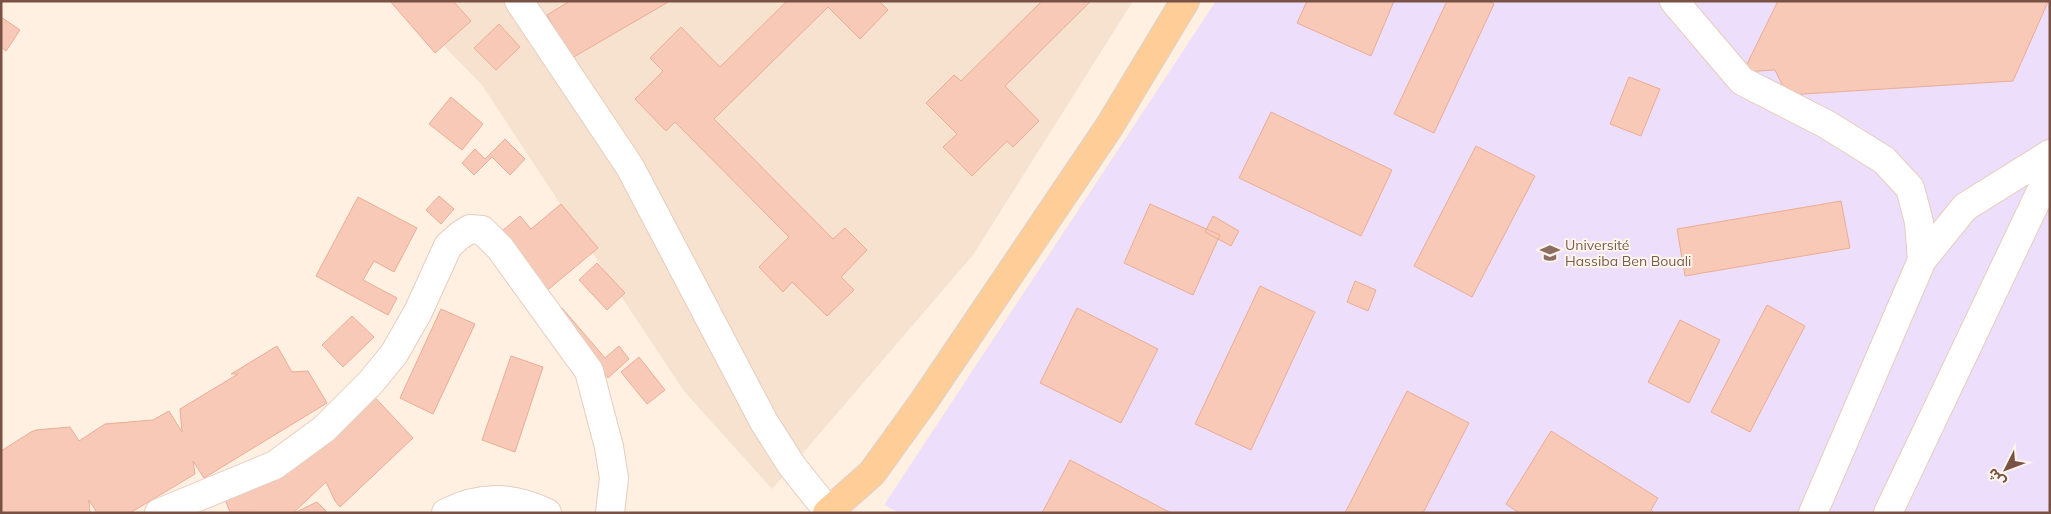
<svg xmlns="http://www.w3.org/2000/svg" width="2051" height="514" font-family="Mulish,'Noto Sans Arabic',sans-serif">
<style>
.residential{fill:#f7e1cf}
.education{fill:#eddefb}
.building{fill:#f7c9b6;stroke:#ebad95}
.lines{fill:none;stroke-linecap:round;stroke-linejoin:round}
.minor-casing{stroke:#e6cdbe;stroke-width:30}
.major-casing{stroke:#dcd2cf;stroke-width:30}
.minor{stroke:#fff;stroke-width:28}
.major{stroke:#ffce98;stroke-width:28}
.labels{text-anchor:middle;stroke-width:4;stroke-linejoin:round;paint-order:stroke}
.education-label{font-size:14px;fill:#785e54;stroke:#fff5ea;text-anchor:start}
</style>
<rect width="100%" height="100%" fill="#fff0e2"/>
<path class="residential" d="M400 1H1133L973 255 772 489 683 390 482 85Z"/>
<path class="education" d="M1216 1H2050V513H899L884 505Z"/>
<path class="building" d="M390 1H453L471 21 435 53Z
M570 1H670L572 58 547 15Z
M787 1H879L888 10 860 39 828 7 714 119 833 239 845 228 867 250 841 277 854 290 827 316 792 282 783 292 759 267 789 237 675 122 666 131 635 99 663 71 650 58 681 27 720 67Z
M1042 1H1091L1005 86 1039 121 1013 147 1007 141 972 176 943 147 957 134 926 103 954 75 961 81Z
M1307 1H1394L1371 56 1297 23Z
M1447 1H1489L1494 4 1434 133 1394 114Z
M1778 1H2048V2L2013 81 1787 95 1775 70 1743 72Z
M1 17 20 30 6 51 1 47Z
M499 24 520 47 496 70 474 48Z
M1629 77 1660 89 1641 136 1610 124Z
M451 97 483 124 462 150 429 124Z
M1271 112 1392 170 1361 236 1239 178Z
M505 139 525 159 510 175 492 157 474 175 462 163 475 149 485 159Z
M1476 146 1535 176 1472 297 1414 266Z
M439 196 454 209 441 224 426 210Z
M358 197 417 228 394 272 374 261 363 280 397 298 388 315 316 276Z
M1841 201 1850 248 1685 276 1677 229Z
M561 204 598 248 544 293 496 236 520 216 531 229Z
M1150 204 1220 235 1193 295 1124 263Z
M1213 216 1239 231 1231 246 1205 232Z
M597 263 625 293 607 310 579 280Z
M1355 281 1376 290 1368 311 1347 302Z
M1260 286 1315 312 1251 450 1195 424Z
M1767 305 1805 326 1750 432 1711 412Z
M562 308 605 358 619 346 629 359 608 378 553 315Z
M1077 308 1158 349 1121 423 1040 383Z
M441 309 475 324 433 414 400 398Z
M352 316 374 337 343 367 322 345Z
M1680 320 1720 340 1689 403 1648 382Z
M277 346 292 372 308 371 327 403 204 478 193 461 195 474 130 513H97L89 500 90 513H1V451L31 432 36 430 70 427 79 441 105 424 153 420 169 411 182 432 180 409 238 374H231Z
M511 356 543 367 515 452 482 440Z
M639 357 665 390 647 404 621 372Z
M367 389 413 438 340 507 335 501 326 482 293 513 230 512 224 497Z
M1407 391 1469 423 1423 513H1345Z
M1551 431 1658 498 1651 510 1654 513H1519L1506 504Z
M1070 460 1171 513H1042Z
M317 502 326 511 324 513H294Z"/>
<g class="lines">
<defs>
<path id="minor" d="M519 1 630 167 764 422 792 466 828 511
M1674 1 1742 81 1826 124 1884 160 1910 188 1919 222 1922 260 1813 513
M1922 260 1965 207 2050 154
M159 513 275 465 324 429 371 382 394 354 418 312 448 246 459 236 470 229 482 230 500 248 589 371 609 447 614 478 610 513
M446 513C479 496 513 496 547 513
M1888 513 2050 172"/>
<path id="major" d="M827 513 872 473 924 401 1109 127 1185 1"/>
</defs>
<use href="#minor" class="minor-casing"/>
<use href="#major" class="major-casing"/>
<use href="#minor" class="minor"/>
<use href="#major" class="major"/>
</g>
<defs>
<symbol id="university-bare" viewBox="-9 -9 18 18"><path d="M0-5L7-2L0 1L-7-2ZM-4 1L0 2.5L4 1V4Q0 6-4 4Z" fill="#8d6e63" stroke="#fff5ea" stroke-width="2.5" paint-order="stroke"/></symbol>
</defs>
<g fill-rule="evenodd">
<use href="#university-bare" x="1536" y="239" width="28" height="28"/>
</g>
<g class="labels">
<g class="education-label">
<text x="1565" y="250">Université<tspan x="1565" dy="16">Hassiba Ben Bouali</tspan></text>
</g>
</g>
<rect width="2051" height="514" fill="none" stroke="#795245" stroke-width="5"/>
<g transform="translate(2006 469) rotate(228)" stroke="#fff5ea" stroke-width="4" paint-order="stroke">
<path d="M0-4L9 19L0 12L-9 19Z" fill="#795245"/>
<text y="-8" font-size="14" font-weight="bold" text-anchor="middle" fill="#795245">ش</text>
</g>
</svg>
